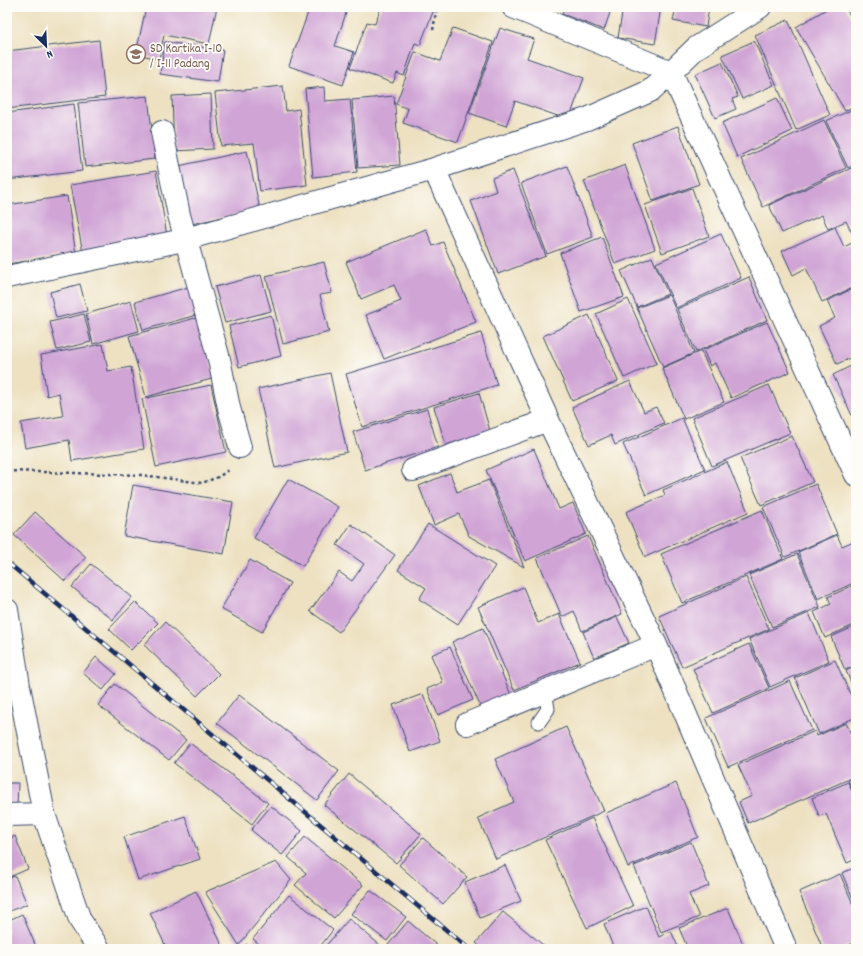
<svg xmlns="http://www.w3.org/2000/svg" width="863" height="956" font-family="Dekko,sans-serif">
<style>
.building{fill:#d0a5d6}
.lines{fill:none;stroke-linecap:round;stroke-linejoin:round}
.service-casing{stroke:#3a4a6d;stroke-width:15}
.minor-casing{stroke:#3a4a6d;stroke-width:24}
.tertiary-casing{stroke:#3a4a6d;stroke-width:24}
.path{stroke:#3a4a6d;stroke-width:2.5;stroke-dasharray:3 3;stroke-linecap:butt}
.service{stroke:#fff;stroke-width:13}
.minor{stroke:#fff;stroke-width:22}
.tertiary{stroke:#fff;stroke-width:22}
.rail-casing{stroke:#1b2f5e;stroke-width:4.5}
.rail{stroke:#fdfcf7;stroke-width:3;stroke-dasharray:9;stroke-linecap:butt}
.labels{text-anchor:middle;stroke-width:3.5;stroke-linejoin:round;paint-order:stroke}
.education-label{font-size:13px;fill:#785e54;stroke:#fdfcf7;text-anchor:start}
</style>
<rect width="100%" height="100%" fill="#fdfcf7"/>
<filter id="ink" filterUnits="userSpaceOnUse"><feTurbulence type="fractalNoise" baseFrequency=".025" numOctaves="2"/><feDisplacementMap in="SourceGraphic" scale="8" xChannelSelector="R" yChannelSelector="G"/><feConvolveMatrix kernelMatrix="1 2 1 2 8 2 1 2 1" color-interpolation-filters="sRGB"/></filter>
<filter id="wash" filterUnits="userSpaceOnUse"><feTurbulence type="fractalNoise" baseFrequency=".012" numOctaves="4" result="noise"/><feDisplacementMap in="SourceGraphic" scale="16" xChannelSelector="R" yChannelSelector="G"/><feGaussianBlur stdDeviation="0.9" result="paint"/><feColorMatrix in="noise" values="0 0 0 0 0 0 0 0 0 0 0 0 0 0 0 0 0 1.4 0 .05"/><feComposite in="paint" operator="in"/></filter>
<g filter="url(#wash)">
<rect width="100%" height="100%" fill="#ede1c1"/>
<g id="blocks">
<path class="building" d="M146 7H217L209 44 164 35 159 59 136 54Z
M310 7H348L335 46 354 52 343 85 289 66Z
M381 7H406L409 8V7H435L420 45 415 43 404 76 397 73 393 83 350 68 367 22 375 24Z
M565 7H612L604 30 562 14Z
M623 7H661L655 44 618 38Z
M676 7H709L706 27 673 21Z
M830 7H845L856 25V105L845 111 796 27Z
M851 7H856V15Z
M788 20 830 115 796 130 755 35Z
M453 28 493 42 458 142 403 123 408 109 396 104 415 52 440 61Z
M500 28 534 39 527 58 584 78 569 120 515 101 506 126 469 113Z
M99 40 105 97 7 109V51Z
M754 41 774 85 742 99 722 55Z
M165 42 223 50 218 82 160 74Z
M722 62 738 97 732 99 736 109 715 118 695 74Z
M283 86 286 111 299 109 307 185 260 191 254 143 221 146 215 93Z
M324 87 325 101 350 99 357 172 313 177 305 89Z
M211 94 213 149 174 151 172 96Z
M148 96 155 159 85 167 78 103Z
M394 96 400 165 358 168 352 100Z
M777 98 792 131 737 157 722 123Z
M74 104 82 171 7 180V113Z
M856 108V164L848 168 826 121Z
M824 120 846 168 763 207 741 159Z
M678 126 699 184 653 201 632 143Z
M247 151 260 209 187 225 174 167Z
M625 165 655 249 615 264 584 181Z
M567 166 593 237 547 254 521 183Z
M856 166V236L854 237 846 221 828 229 822 215 782 233 769 205Z
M513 170 546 256 498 274 471 201 496 191 492 178Z
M156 171 167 236 83 253 70 185Z
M692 188 709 236 662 253 645 205Z
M67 196 76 254 7 264V205Z
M835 227 844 247 856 241V286L822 302 806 268 793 275 782 251Z
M426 229 433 246 443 242 476 322 384 359 366 315 401 301 394 285 361 299 346 262Z
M721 234 741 278 676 308 656 263Z
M602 237 624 297 581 312 560 253Z
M652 257 668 294 637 307 621 271Z
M324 262 332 293 320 295 329 332 283 344 266 276Z
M261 275 271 311 225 323 215 287Z
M749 277 767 320 696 352 677 309Z
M80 284 87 311 56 318 50 292Z
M192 286 200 314 143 330 135 302Z
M856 287V355L837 364 819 326 835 318 827 301Z
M669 295 694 353 663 367 637 308Z
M628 299 657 363 624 378 596 314Z
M131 301 139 331 93 344 86 314Z
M84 314 91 342 57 350 50 322Z
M271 315 281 356 239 367 229 326Z
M589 315 618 381 572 401 543 336Z
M199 317 215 378 146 397 129 336Z
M767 322 790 372 731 398 715 363 710 366 703 350Z
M481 333 497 385 362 427 346 374Z
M103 344 108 371 131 367 144 449 72 461 69 440 25 448 21 423 63 416 59 393 47 396 41 355Z
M701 351 724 402 684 419 662 368Z
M856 357V424L833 375 855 364 853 358Z
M330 373 347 452 275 468 258 389Z
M630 381 644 412 656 407 664 423 615 445 611 435 589 445 572 407Z
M211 385 226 452 156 467 142 399Z
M769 385 790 433 712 466 692 418Z
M479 393 490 431 446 445 434 407Z
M427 409 438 447 365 470 353 432Z
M682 418 705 469 646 495 623 444Z
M792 436 813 482 761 505 740 458Z
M534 449 559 509 573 503 586 534 525 561 486 470Z
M727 462 748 512 645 557 626 512 665 495 663 490Z
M450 473 457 492 489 480 524 567 469 536 459 514 434 525 419 486Z
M288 479 338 507 303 566 254 538Z
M816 484 837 534 785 557 763 507Z
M133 485 233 502 224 554 124 536Z
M762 510 783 559 682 603 661 554Z
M35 512 86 557 65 581 14 535Z
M351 524 395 555 339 632 310 611 339 572 352 581 364 564 337 545Z
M428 524 495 566 458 624 419 599 426 588 398 570Z
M837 535 842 546 856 540V582L818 599 798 552Z
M588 536 622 614 582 631 574 611 562 617 537 558Z
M797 554 820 607 772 627 749 575Z
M250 560 290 583 262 632 221 609Z
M91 564 132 597 113 620 72 587Z
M746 577 769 629 682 667 659 616Z
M856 584V624L825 638 814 612 831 604 828 597Z
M523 587 538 623 559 614 580 662 514 690 478 607Z
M135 602 158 623 131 650 109 629Z
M809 613 829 661 770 687 749 639Z
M617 617 629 643 594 658 583 632Z
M165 622 219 674 197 696 144 645Z
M856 626V665L845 670 831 637Z
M483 628 511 695 481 708 452 642Z
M749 644 769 688 713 713 693 669Z
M450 647 473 700 438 715 427 689 443 682 431 655Z
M96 657 116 674 103 690 83 673Z
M835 660 856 707V717L819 734 795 678Z
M856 666V694L846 671Z
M790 681 812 730 728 767 706 718Z
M115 684 186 740 169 760 98 705Z
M423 694 440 741 410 752 393 705Z
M239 695 339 771 317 800 217 723Z
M846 723 856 745V776L748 823 739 802 752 796 738 765 815 731 817 736Z
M566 727 604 811 496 859 478 818 514 802 495 759Z
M190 743 268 803 252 824 174 763Z
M349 774 421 834 396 863 324 805Z
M856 777V797L848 780Z
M848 782 856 801V859L847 863 826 814 819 816 812 798Z
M7 783H18L17 807H7Z
M676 783 698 837 628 867 606 813Z
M271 806 302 831 282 855 251 830Z
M185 816 200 859 138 880 124 837Z
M592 818 633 906 587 928 545 840Z
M15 836 28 869 7 878V840Z
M305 837 363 885 334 918 295 885 306 873 288 857Z
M423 838 467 877 443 904 399 865Z
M691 842 709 886 689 894 699 917 661 932 634 866Z
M276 862 291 880 239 945 205 892Z
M505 865 521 901 480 918 465 882Z
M856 867V906L842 873Z
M840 874 856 911V942L841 949H823L799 892Z
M15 876 27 904 7 912V879Z
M370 890 406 917 387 941 351 914Z
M196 891 224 949H167L150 913Z
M289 895 333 930 318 949H265L253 939Z
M646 906 659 937 671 931 679 949H614L604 924Z
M728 908 745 949H688L679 928Z
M503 912 548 949H483L476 943Z
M22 914 37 949H7V921Z
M349 919 380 945 376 949H323Z
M408 921 441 949H393L388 945Z
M246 944 252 949H242Z"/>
</g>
</g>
<g filter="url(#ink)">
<use href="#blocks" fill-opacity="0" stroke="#3a4a6d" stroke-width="1"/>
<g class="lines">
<defs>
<path id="service" d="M539 722 548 709 545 691"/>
<path id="minor" d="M513 7 671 72 856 475
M162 132 179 215 219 359 229 408 240 447
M434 169 548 420 656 645 786 949
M7 277 179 241 434 169 587 119 650 91 671 72 696 48 760 7
M413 470 548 420
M467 724 656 645
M7 815 44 814"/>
<path id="tertiary" d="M7 610 19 686 44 814 80 920 99 949"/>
</defs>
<use href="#service" class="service-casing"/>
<use href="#minor" class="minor-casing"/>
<use href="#tertiary" class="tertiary-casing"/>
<path class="path" d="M433 30 437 7
M7 471 142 475 202 483 218 477 229 470"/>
<use href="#service" class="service"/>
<use href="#minor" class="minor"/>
<use href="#tertiary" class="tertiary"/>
<defs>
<path id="rail" d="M7 562 469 949"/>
</defs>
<use href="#rail" class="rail-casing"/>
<use href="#rail" class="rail"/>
</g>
</g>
<defs>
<symbol id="school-ring" viewBox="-11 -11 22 22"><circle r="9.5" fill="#fdfcf7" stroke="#8d6e63" stroke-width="1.5"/><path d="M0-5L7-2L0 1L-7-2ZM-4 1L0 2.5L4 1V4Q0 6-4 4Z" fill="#8d6e63"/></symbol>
</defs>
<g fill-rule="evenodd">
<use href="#school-ring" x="125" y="43" width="22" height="22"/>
</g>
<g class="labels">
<g class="education-label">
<text x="150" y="52">SD Kartika I-10<tspan x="150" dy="15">/ I-11 Padang</tspan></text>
</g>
</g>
<rect width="863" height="956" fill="none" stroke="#fdfcf7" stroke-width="24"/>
<g transform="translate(46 46) rotate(156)" stroke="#fdfcf7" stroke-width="3" paint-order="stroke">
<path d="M0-3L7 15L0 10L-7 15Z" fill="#1b2f5e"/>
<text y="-6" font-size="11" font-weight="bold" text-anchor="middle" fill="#1b2f5e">N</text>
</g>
</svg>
